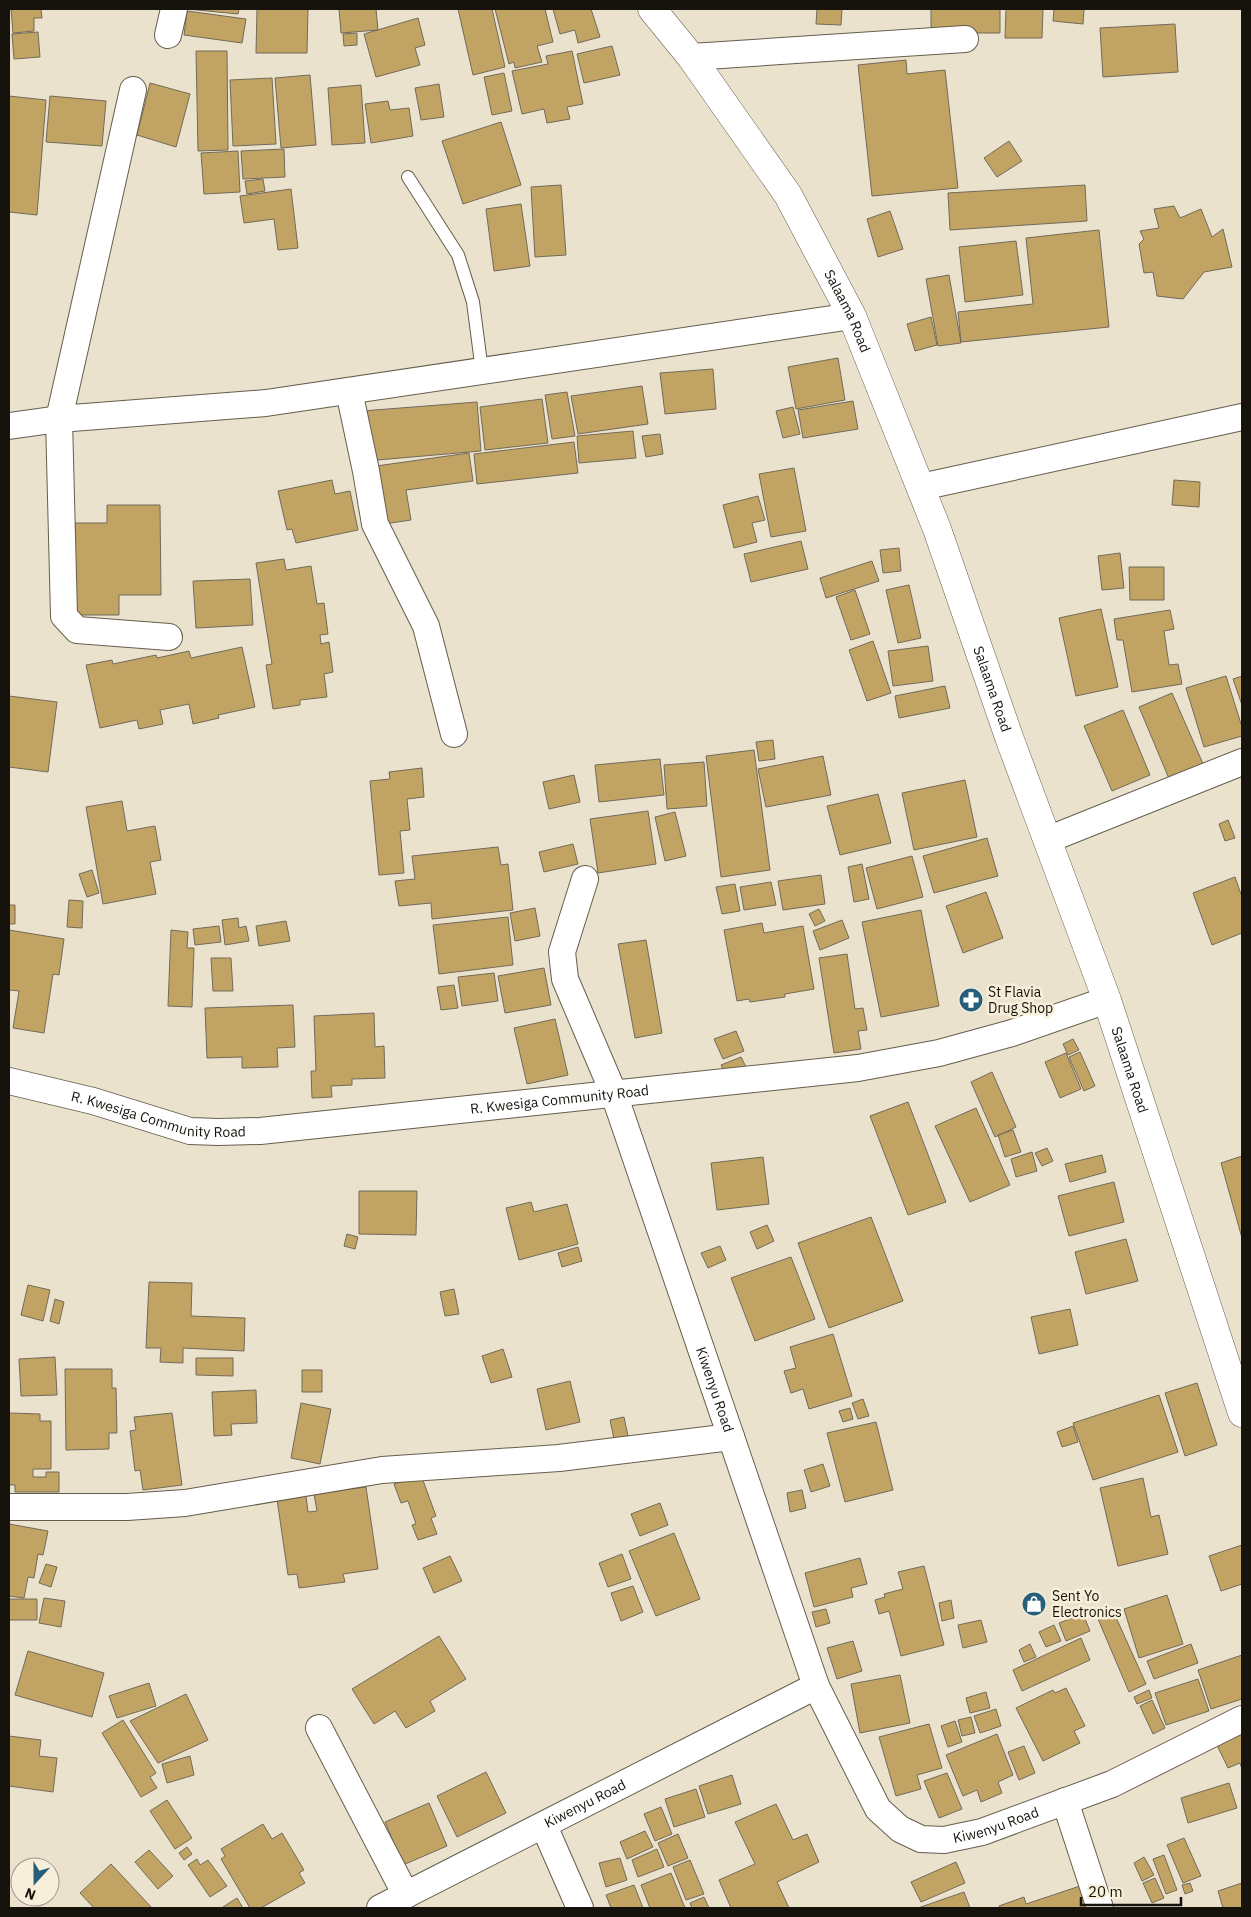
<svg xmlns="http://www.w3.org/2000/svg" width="1251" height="1917" font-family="'IBM Plex Sans',sans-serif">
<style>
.building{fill:#c1a464;stroke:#726a59}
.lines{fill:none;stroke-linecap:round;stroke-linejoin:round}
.service-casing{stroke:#665e4d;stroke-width:14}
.minor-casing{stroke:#665e4d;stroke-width:28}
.secondary-casing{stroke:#665e4d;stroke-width:29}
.service{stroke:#fff;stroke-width:12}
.minor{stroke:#fff;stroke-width:26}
.secondary{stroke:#fff;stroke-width:28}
.labels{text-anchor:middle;stroke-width:5;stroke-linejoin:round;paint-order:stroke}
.street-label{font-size:14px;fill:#16130c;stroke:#f8efdb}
.poi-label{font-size:14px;fill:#16130c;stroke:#f8efdb;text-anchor:start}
</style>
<rect width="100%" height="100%" fill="#ebe2ce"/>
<path class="building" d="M11 9H41L42 18H34V31L13 33Z
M187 9H239L238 14Z
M257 9H308L307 53H256Z
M339 9H376L378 30 341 33Z
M458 9H492L505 67 473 75Z
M495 9H545L553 42 537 46 542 62 515 68 514 62 509 64Z
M553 9H591L600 37 578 43 575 30 560 34Z
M817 9H842L841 25 816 24Z
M931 9H1000V33H931Z
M1006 9H1043L1042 38H1005Z
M1054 9H1084L1083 24 1053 21Z
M187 11 246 19 242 43 184 35Z
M418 18 425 45 415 48 420 65 376 77 364 34Z
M1175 24 1178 72 1103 77 1100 28Z
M38 32 40 57 14 59 12 34Z
M357 33V45L344 46 343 34Z
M612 46 620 75 584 83 577 54Z
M196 51H227L228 150 198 151Z
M572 51 583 104 567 107 570 119 547 123 544 109 522 114 512 71 548 64 546 56Z
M906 60 907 74 945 70 958 188 872 196 858 65Z
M504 73 512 111 492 115 484 77Z
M310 75 316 145 281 148 275 78Z
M272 78 276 144 233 146 230 80Z
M150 83 190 94 176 147 137 135Z
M439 84 444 117 421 120 415 88Z
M361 85 365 143 332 145 328 88Z
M9 96 46 100 37 215 9 212Z
M50 96 106 101 102 146 46 142Z
M388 101 390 110 409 108 413 136 371 143 365 104Z
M501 122 521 185 463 204 442 141Z
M1009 141 1022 161 997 177 984 158Z
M284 149 285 177 243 179 241 151Z
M238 151 240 192 204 194 201 153Z
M263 179 265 191 247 194 245 181Z
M561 185 566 255 535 257 531 187Z
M1085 185 1087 221 950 230 948 193Z
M291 189 298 248 278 250 274 219 244 223 240 196Z
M521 204 530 266 494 271 486 209Z
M1174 206 1180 218 1201 209 1212 237 1223 229 1232 267 1204 272 1183 299 1157 296 1153 272 1144 273 1139 244 1144 239 1140 231 1159 228 1154 209Z
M890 211 903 249 878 257 867 219Z
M1099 230 1109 327 961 342 958 312 1033 304 1026 238Z
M1016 241 1023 295 965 302 959 247Z
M949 275 961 343 938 346 926 279Z
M931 317 937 345 915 351 907 324Z
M838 358 845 400 796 409 788 367Z
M713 369 716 409 665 414 660 373Z
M642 386 648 424 578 434 571 396Z
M567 392 575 436 552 439 545 395Z
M542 399 548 443 485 450 480 407Z
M853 401 858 429 803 438 798 410Z
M477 402 481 451 366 461 362 411Z
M793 407 800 434 783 438 776 411Z
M633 431 636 458 579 463 577 436Z
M660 434 663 454 646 457 642 436Z
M574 442 578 473 477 484 474 454Z
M469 453 473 481 406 490 411 520 377 525 369 467Z
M794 468 806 531 771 537 759 474Z
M332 480 335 494 350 491 358 530 296 543 292 529 287 530 278 491Z
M1174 480 1200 482 1199 507 1172 505Z
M758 496 765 520 752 523 757 542 734 548 723 505Z
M107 505H160L161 595H119V615H75V523H107Z
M801 541 808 569 751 582 744 554Z
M899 548 901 571 883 573 880 550Z
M1120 553 1124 588 1102 590 1098 556Z
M284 559 286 570 311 566 317 604 324 603 328 634 320 635 321 644 329 642 333 672 324 674 327 697 300 700V705L273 709 266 665 272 664 256 563Z
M872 561 879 581 826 598 820 578Z
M1129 567H1164V600H1130Z
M250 579 253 625 196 628 193 581Z
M909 585 921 638 898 643 886 590Z
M855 590 870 634 851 640 836 597Z
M1101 609 1118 687 1076 696 1059 618Z
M1170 610 1174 629 1164 631 1169 665 1178 664 1182 684 1132 692 1123 640H1117L1114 619Z
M873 641 891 693 867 701 849 650Z
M928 646 933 681 893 686 888 651Z
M242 647 255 707 218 715 219 718 193 724 189 704 160 710 163 724 139 729 137 720 100 728 86 665 112 660 113 664 156 655 157 658 189 651 191 658Z
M1226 676 1242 727V736L1204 747 1186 688Z
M1242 676V705L1233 679Z
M945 686 950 708 899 718 895 696Z
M1172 693 1204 766 1170 781 1139 707Z
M9 696 57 702 48 772 9 767Z
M1123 710 1150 775 1112 791 1084 726Z
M773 740 775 759 759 761 756 742Z
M754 750 770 870 721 877 706 756Z
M823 756 831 795 766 807 758 769Z
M660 759 664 795 599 802 595 765Z
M704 762 707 806 667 809 664 765Z
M422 768 424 797 407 799 410 830 400 831 404 873 379 875 370 781 390 779 389 772Z
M574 775 580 802 549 809 543 782Z
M965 780 977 837 914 850 902 793Z
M878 794 891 843 840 855 827 806Z
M122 801 127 831 155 826 161 860 150 862 156 894 103 904 86 807Z
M648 811 656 864 598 873 590 819Z
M675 812 686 856 665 861 655 817Z
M1228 820 1235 838 1225 841 1219 824Z
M987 838 998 876 934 893 923 856Z
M573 844 578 864 544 872 539 852Z
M498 847 501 865 508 864 513 910 432 919 431 903 399 906 395 881 415 879 412 856Z
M912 856 923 897 877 909 866 868Z
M862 864 869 899 854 902 848 867Z
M92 870 99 893 87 897 79 874Z
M821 875 825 904 783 910 778 881Z
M1235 877 1242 897V933L1212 945 1193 893Z
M771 882 776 905 744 910 740 887Z
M735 884 740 911 722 914 716 887Z
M986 892 1003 938 963 953 946 906Z
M69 900 83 901 82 928 67 927Z
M9 905H15V924H9Z
M535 908 540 936 515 941 510 913Z
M819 909 825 921 815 926 809 914Z
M921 910 939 1006 881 1017 862 922Z
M508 917 513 965 439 974 433 925Z
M238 918 239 928 246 926 249 941 225 945 222 920Z
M842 920 849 938 820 950 813 931Z
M286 921 290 941 259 946 256 926Z
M762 923 764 933 803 926 814 989 785 994V997L750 1002 749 999 737 1001 724 930Z
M219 926 221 942 195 945 193 929Z
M9 930 64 939 59 975 53 974 44 1033 13 1028 19 991 9 990Z
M171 930 188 932 187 948H194L192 1007 168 1006Z
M646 940 662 1033 635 1038 618 944Z
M847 954 855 1009 863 1008 867 1030 858 1031 861 1049 834 1053 819 958Z
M211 958H231L233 991H213Z
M544 968 551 1005 505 1013 498 976Z
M494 973 498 1001 462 1006 458 977Z
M454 985 458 1008 441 1010 437 987Z
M293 1005 295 1047 277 1048 278 1067 242 1068V1057L207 1058 205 1008Z
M374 1013 375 1047 384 1046 385 1078 352 1079V1085L331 1086 332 1097 312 1098 311 1071H316L314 1016Z
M555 1019 568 1075 527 1084 514 1028Z
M736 1031 744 1051 723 1059 714 1039Z
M1073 1039 1079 1050 1068 1055 1063 1044Z
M1080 1052 1095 1086 1084 1091 1069 1057Z
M1066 1053 1081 1089 1060 1098 1045 1062Z
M741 1057 748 1071 728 1080 721 1065Z
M992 1072 1016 1127 995 1137 971 1082Z
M908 1102 946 1202 908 1215 870 1116Z
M976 1108 1010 1185 970 1202 935 1126Z
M1013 1130 1021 1152 1005 1157 998 1135Z
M1047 1148 1053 1161 1042 1166 1035 1153Z
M1032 1152 1037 1171 1016 1177 1011 1159Z
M1102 1155 1106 1172 1070 1182 1065 1164Z
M1242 1156V1238L1221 1163Z
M763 1157 769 1204 717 1210 711 1163Z
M1114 1182 1124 1222 1069 1236 1058 1196Z
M359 1191H417L416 1235 359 1234Z
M531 1202 534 1212 567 1204 578 1244 519 1260 506 1208Z
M871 1217 903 1301 829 1328 798 1243Z
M767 1225 774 1241 757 1249 750 1232Z
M347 1234 358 1237 355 1249 344 1246Z
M1126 1239 1138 1281 1086 1294 1075 1252Z
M720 1246 726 1260 708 1268 701 1253Z
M578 1247 582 1261 562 1267 558 1253Z
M791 1257 815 1319 755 1341 731 1278Z
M149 1282 192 1283 191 1316 245 1318 244 1351 183 1348V1363L160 1362 161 1348H146Z
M28 1285 50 1290 43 1321 21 1315Z
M454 1289 459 1314 445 1316 440 1292Z
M55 1299 64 1302 59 1324 50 1321Z
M1070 1309 1078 1345 1039 1354 1031 1317Z
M833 1334 852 1396 809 1409 803 1389 791 1393 784 1371 796 1368 790 1347Z
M503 1349 512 1377 491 1383 482 1356Z
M55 1357 57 1395 21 1396 19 1359Z
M196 1358H233V1376L196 1375Z
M65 1369H112V1388H116L117 1433H109V1449L66 1450Z
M302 1370H322V1392H302Z
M570 1381 580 1422 546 1430 537 1389Z
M1197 1383 1217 1445 1185 1456 1165 1393Z
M256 1390 257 1423 231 1424 232 1435 214 1436 212 1392Z
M1159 1395 1178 1452 1093 1480 1073 1423Z
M863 1399 869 1416 858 1419 852 1403Z
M301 1403 331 1409 320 1464 291 1458Z
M850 1408 853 1419 843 1422 839 1411Z
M9 1413 40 1414V1421H51V1469H33V1477H46V1472H59V1492H15V1485H9Z
M172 1413 182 1485 143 1490 140 1470 135 1471 130 1431 136 1430 134 1417Z
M624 1417 628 1436 614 1439 610 1420Z
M876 1422 893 1490 845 1502 827 1433Z
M1073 1426 1078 1442 1062 1447 1057 1432Z
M823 1464 830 1486 811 1492 804 1470Z
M421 1475 436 1516 431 1518 437 1534 418 1540 412 1525 416 1524 408 1501 401 1503 394 1484Z
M1143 1478 1151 1517 1159 1515 1168 1554 1118 1566 1100 1488Z
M366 1487 378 1569 343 1574 345 1582 299 1588 297 1574 288 1575 277 1499 306 1496 308 1512 317 1511 314 1494Z
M802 1490 806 1508 790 1512 787 1493Z
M660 1503 668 1525 640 1536 631 1514Z
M9 1524 48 1531 43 1555 38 1554 34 1578 28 1577 24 1598 9 1596Z
M674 1533 700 1599 656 1616 629 1551Z
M1242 1545V1584L1221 1591 1209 1556Z
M622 1554 631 1579 608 1587 599 1563Z
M450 1556 462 1581 434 1593 423 1568Z
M860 1558 867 1584 851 1588 853 1597 814 1607 805 1573Z
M46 1564 57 1567 51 1587 39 1583Z
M924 1566 944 1645 901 1656 889 1611 879 1614 875 1600 885 1597 884 1594 903 1589 898 1572Z
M633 1586 643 1612 621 1621 611 1593Z
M1167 1595 1183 1644 1139 1658 1124 1609Z
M44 1598 65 1601 61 1627 39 1623Z
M9 1599H37V1620H9Z
M951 1600 954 1618 942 1621 939 1603Z
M826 1609 830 1623 816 1627 812 1612Z
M1114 1613 1146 1684 1129 1692 1098 1619Z
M1083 1614 1090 1631 1066 1641 1059 1623Z
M981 1620 987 1642 963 1648 958 1625Z
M1054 1625 1061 1641 1046 1647 1039 1632Z
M439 1636 466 1679 430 1701 435 1711 406 1728 395 1711 374 1724 352 1689Z
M1081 1638 1090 1660 1022 1691 1013 1670Z
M853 1641 862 1671 837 1679 827 1648Z
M1030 1644 1036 1657 1024 1662 1019 1650Z
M1191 1644 1198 1663 1154 1679 1147 1661Z
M28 1651 104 1673 92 1717 15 1695Z
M1242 1655V1699L1211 1709 1198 1670Z
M900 1675 910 1723 860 1733 851 1684Z
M1198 1679 1209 1711 1166 1725 1155 1693Z
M149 1683 156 1706 117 1718 109 1696Z
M1066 1688 1085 1726 1074 1731 1080 1743 1043 1761 1016 1708 1053 1690 1055 1693Z
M1149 1690 1152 1698 1137 1704 1134 1697Z
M986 1692 990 1708 970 1713 966 1698Z
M186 1694 208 1740 158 1763 130 1721Z
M1152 1700 1165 1728 1153 1734 1140 1706Z
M996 1709 1001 1726 980 1733 974 1716Z
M971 1717 975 1733 962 1736 958 1720Z
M123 1720 156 1773 150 1777 157 1788 141 1797 102 1733Z
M955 1721 962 1742 948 1747 941 1726Z
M929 1724 942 1768 917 1775 921 1789 896 1796 879 1737Z
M1242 1730V1769L1240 1763 1228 1768 1215 1741Z
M997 1734 1013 1775 998 1782 1002 1793 981 1802 977 1790 963 1796 946 1755Z
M9 1736 41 1740 39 1756 57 1758 53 1792 9 1786Z
M1024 1746 1035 1773 1019 1780 1008 1752Z
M190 1756 194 1775 167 1783 162 1764Z
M486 1772 506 1813 457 1837 437 1796Z
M947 1773 962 1809 939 1818 924 1781Z
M732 1775 741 1804 708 1814 699 1786Z
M1229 1783 1237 1808 1188 1823 1181 1798Z
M696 1789 705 1817 674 1827 665 1799Z
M167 1800 192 1838 175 1849 150 1811Z
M429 1803 447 1846 403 1865 385 1822Z
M776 1804 793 1840 807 1834 819 1862 777 1882 789 1908H731L719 1880 755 1864 735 1822Z
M661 1807 672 1834 655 1841 644 1814Z
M263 1824 272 1839 282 1833 304 1870 299 1873 305 1883 261 1908H250L221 1859 225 1856 221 1849Z
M645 1831 653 1847 627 1859 620 1842Z
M678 1834 688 1858 668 1866 658 1843Z
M1184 1838 1201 1876 1183 1883 1167 1845Z
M187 1847 192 1854 184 1860 179 1853Z
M657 1849 664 1867 638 1877 632 1860Z
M149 1850 173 1876 158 1889 135 1862Z
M1164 1855 1177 1890 1166 1894 1153 1859Z
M1144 1857 1154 1875 1142 1881 1134 1863Z
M620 1858 627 1880 606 1887 599 1863Z
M197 1859 200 1865 208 1860 227 1886 210 1897 188 1865Z
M690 1860 704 1894 686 1900 673 1867Z
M956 1862 965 1883 921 1902 911 1882Z
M111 1864 152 1908H94L80 1893Z
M671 1873 685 1908H650L641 1885Z
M1155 1878 1164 1898 1152 1903 1143 1883Z
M1190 1883 1193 1891 1185 1894 1182 1885Z
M1242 1883V1908H1223L1218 1891Z
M634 1885 643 1908H611L606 1895Z
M1080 1886 1088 1908H1000L999 1906 1024 1897 1026 1904Z
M964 1892 970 1908H918Z
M704 1897 709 1908H692L690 1903Z
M237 1898 243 1908H224L223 1907Z"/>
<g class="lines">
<defs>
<path id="service" d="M408 177 458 255 473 302 482 371"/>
<g id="minor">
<path d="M168 35 174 9"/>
<path d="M691 57 965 39"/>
<path d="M133 90 59 419 64 616 77 630 169 637"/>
<path d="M349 391 366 471 375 524 426 626 454 734"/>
<path d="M9 426 59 419 266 403 852 316"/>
<path d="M921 487 1242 417"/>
<path d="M1047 840 1242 762"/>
<path id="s1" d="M585 879 562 952 565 979 614 1094 816 1686 878 1809 900 1829 921 1839 944 1840 982 1832 1112 1784 1242 1719"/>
<path id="s2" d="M9 1081 93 1101 190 1131 218 1132 260 1131 858 1068 939 1053 1012 1033 1107 1000"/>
<path d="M9 1507H127L185 1503 382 1470 559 1458 731 1437"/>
<path d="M319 1728 406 1895"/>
<path d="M1065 1801 1100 1908"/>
<path d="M544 1826 580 1908"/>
<path id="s3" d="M380 1908 816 1686"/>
</g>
<g id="secondary">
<path id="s4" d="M652 9 691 57 788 195 852 316 937 529 1010 740 1107 1000 1242 1413"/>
</g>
</defs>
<use href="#service" class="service-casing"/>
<use href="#minor" class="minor-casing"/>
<use href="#secondary" class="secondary-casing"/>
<use href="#service" class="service"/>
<use href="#minor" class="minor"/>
<use href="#secondary" class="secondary"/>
</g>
<defs>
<symbol id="pharmacy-disc" viewBox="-11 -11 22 22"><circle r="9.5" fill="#265f79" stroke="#f8efdb"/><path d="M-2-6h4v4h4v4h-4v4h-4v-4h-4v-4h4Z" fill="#fff"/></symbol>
<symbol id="shop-disc" viewBox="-11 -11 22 22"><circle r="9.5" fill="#265f79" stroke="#f8efdb"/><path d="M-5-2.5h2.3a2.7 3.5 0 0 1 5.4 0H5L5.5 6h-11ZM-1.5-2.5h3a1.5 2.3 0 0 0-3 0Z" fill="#fff"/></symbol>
</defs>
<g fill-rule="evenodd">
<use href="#pharmacy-disc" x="957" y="986" width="28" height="28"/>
<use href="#shop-disc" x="1020" y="1590" width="28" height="28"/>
</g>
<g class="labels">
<g class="street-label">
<text dy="5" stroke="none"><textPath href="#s4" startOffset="361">Salaama Road</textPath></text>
<text dy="5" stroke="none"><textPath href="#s4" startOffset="766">Salaama Road</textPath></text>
<text dy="5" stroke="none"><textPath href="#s4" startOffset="1171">Salaama Road</textPath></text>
<text dy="5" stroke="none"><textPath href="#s2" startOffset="559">R. Kwesiga Community Road</textPath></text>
<text dy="5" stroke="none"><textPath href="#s2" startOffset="154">R. Kwesiga Community Road</textPath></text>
<text dy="5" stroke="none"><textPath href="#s1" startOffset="541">Kiwenyu Road</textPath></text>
<text dy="5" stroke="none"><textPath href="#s3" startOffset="230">Kiwenyu Road</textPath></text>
<text dy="5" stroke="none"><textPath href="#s1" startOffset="1122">Kiwenyu Road</textPath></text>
</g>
<g class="poi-label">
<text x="988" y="997">St Flavia<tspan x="988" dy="16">Drug Shop</tspan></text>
<text x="1052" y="1601">Sent Yo<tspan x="1052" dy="16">Electronics</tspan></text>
</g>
</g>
<rect width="1251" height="1917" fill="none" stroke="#16130c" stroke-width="20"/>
<g transform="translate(35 1882) rotate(201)"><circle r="24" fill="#f8efdb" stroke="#9e9788"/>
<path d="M0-4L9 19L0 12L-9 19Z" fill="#265f79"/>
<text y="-8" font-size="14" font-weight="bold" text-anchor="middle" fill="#16130c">N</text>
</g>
<path d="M1081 1897v8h100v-8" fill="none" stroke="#16130c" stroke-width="2.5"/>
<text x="1088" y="1897" font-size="15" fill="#16130c" stroke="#f8efdb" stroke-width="4" paint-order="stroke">20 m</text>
</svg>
